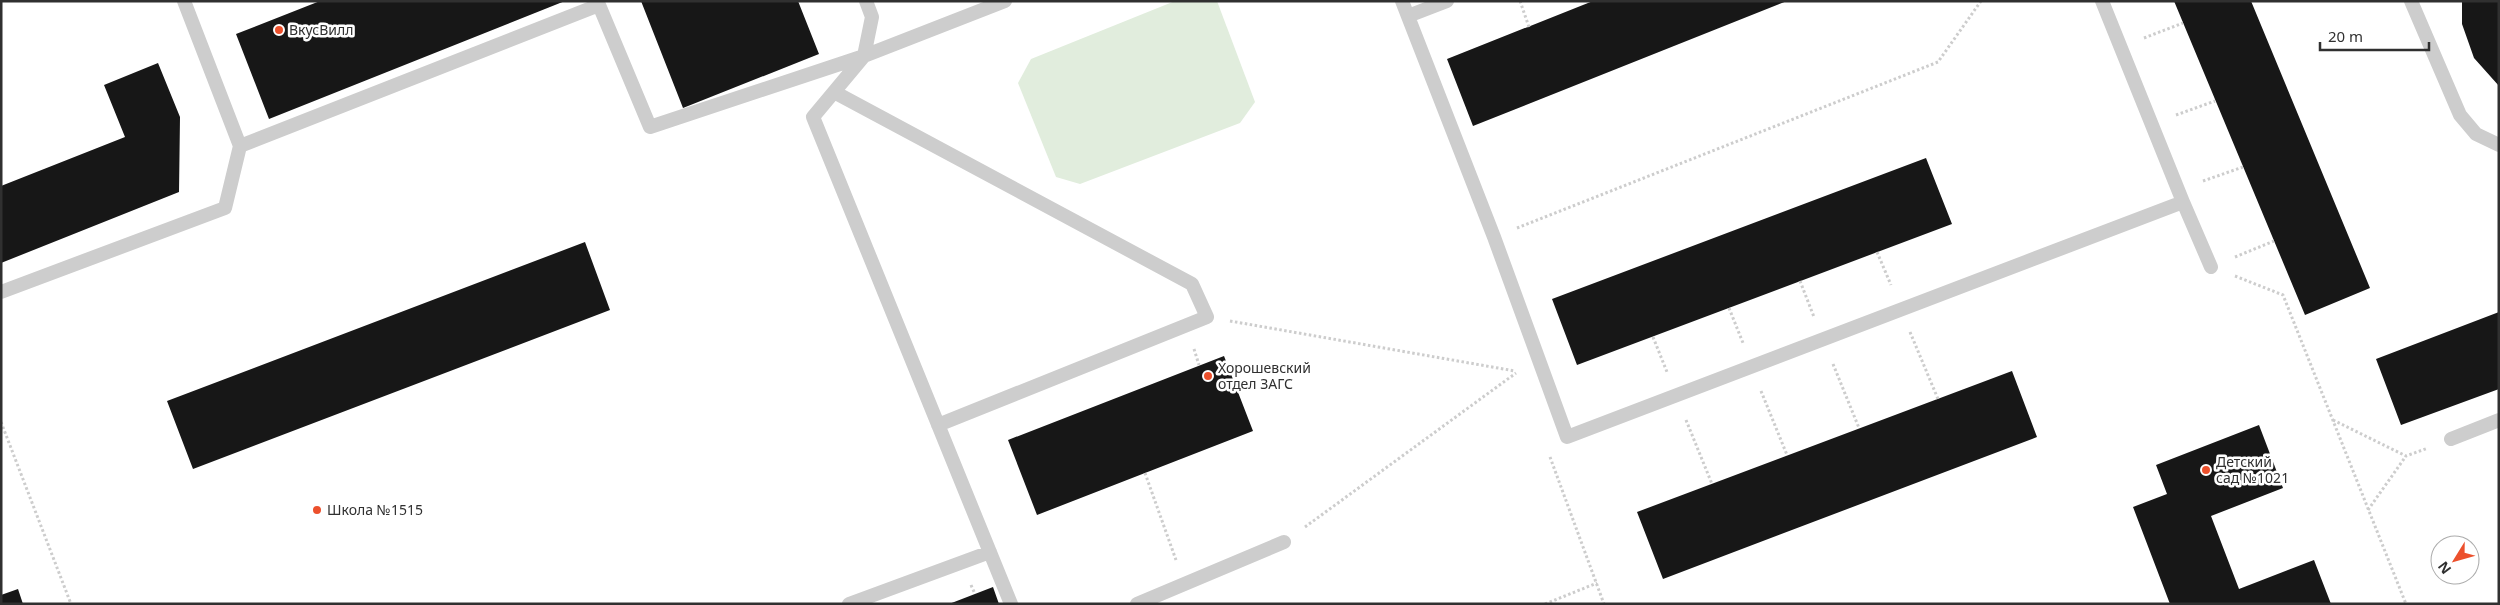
<svg xmlns="http://www.w3.org/2000/svg" width="2500" height="605" font-family="'Noto Sans',sans-serif">
<style>
.green{fill:#e1eddd}
.building{fill:#171717}
.lines{fill:none;stroke-linecap:round;stroke-linejoin:round}
.path{stroke:#cdcdcd;stroke-width:3;stroke-dasharray:2.5 2.5;stroke-linecap:butt}
.lane{stroke:#cdcdcd;stroke-width:14}
.poi-dot{fill:#ec502c;stroke:#fff;stroke-width:2}
.labels{text-anchor:middle;stroke-width:5;stroke-linejoin:round;paint-order:stroke}
.poi-label{font-size:14px;fill:#303030;stroke:#fff;text-anchor:start}
</style>
<rect width="100%" height="100%" fill="#fff"/>
<path class="green" d="M1175 1H1217L1255 102 1240 123 1080 184 1056 177 1018 83 1031 59Z"/>
<path class="building" d="M320 1H565L269 119 236 34Z
M641 1H798L819 54 683 108Z
M1593 1H1787L1473 126 1447 59Z
M2174 1H2251L2370 288 2305 315Z
M2462 1H2499V86L2474 58 2462 24Z
M158 63 180 117 179 192 1 263V186L125 137 104 85Z
M1926 158 1952 224 1577 365 1552 299Z
M585 242 610 310 193 469 167 401Z
M2499 312V389L2401 425 2376 359Z
M1224 356 1253 431 1037 515 1008 440Z
M2012 371 2037 437 1663 579 1637 512Z
M2259 425 2283 488 2211 516 2239 589 2314 560 2331 604H2170L2133 507 2167 494 2156 465Z
M993 587 999 604H949Z
M18 589 23 604H1V595Z"/>
<g class="lines">
<path class="path" d="M1520 1 1529 27
M2144 38 2183 23
M2176 115 2215 101
M2203 181 2243 167
M1517 228 1938 62 1981 1
M1877 252 1891 285
M2235 257 2274 241
M2235 276 2283 295 2406 604
M1800 281 1814 317
M1729 308 1743 343
M1230 321 1515 371
M1910 332 1938 399
M1653 337 1667 372
M1194 349 1199 365
M1833 364 1859 428
M1761 391 1787 455
M1686 420 1712 484
M2333 420 2406 456 2428 448
M1 422 71 604
M1550 457 1604 604
M1145 473 1176 560
M2368 510 2406 456
M1305 527 1516 373
M971 585 975 594
M1545 604 1597 583"/>
<path class="lane" d="M184 1 240 146
M866 1 872 17 864 56 813 117 1011 604
M1402 1 1494 237 1567 437 2183 202 2102 1
M2411 1 2460 115 2476 134 2499 145
M1408 16 1447 1
M834 92 1192 284 1207 317 938 425
M2183 202 2211 267
M1 292 225 208 240 146 599 5 650 127 864 56 1005 1
M2451 439 2499 420
M849 604 990 552
M1137 604 1284 542"/>
</g>
<g class="poi-dot">
<circle cx="279" cy="30" r="5"/>
<circle cx="1208" cy="376" r="5"/>
<circle cx="2206" cy="470" r="5"/>
<circle cx="317" cy="510" r="5"/>
</g>
<g class="labels">
<g class="poi-label">
<text x="289" y="35">ВкусВилл</text>
<text x="1218" y="373">Хорошевский<tspan x="1218" dy="16">отдел ЗАГС</tspan></text>
<text x="2216" y="467">Детский<tspan x="2216" dy="16">сад №1021</tspan></text>
<text x="327" y="515">Школа №1515</text>
</g>
</g>
<rect width="2500" height="605" fill="none" stroke="#303030" stroke-width="5"/>
<g transform="translate(2455 560) rotate(233)"><circle r="24" fill="#ffffff" stroke="#acacac"/>
<path d="M0-4L9 19L0 12L-9 19Z" fill="#ec502c"/>
<text y="-8" font-size="14" font-weight="bold" text-anchor="middle" fill="#303030">N</text>
</g>
<path d="M2320 42v8h109v-8" fill="none" stroke="#303030" stroke-width="2.5"/>
<text x="2328" y="42" font-size="15" fill="#303030" stroke="#ffffff" stroke-width="4" paint-order="stroke">20 m</text>
</svg>
